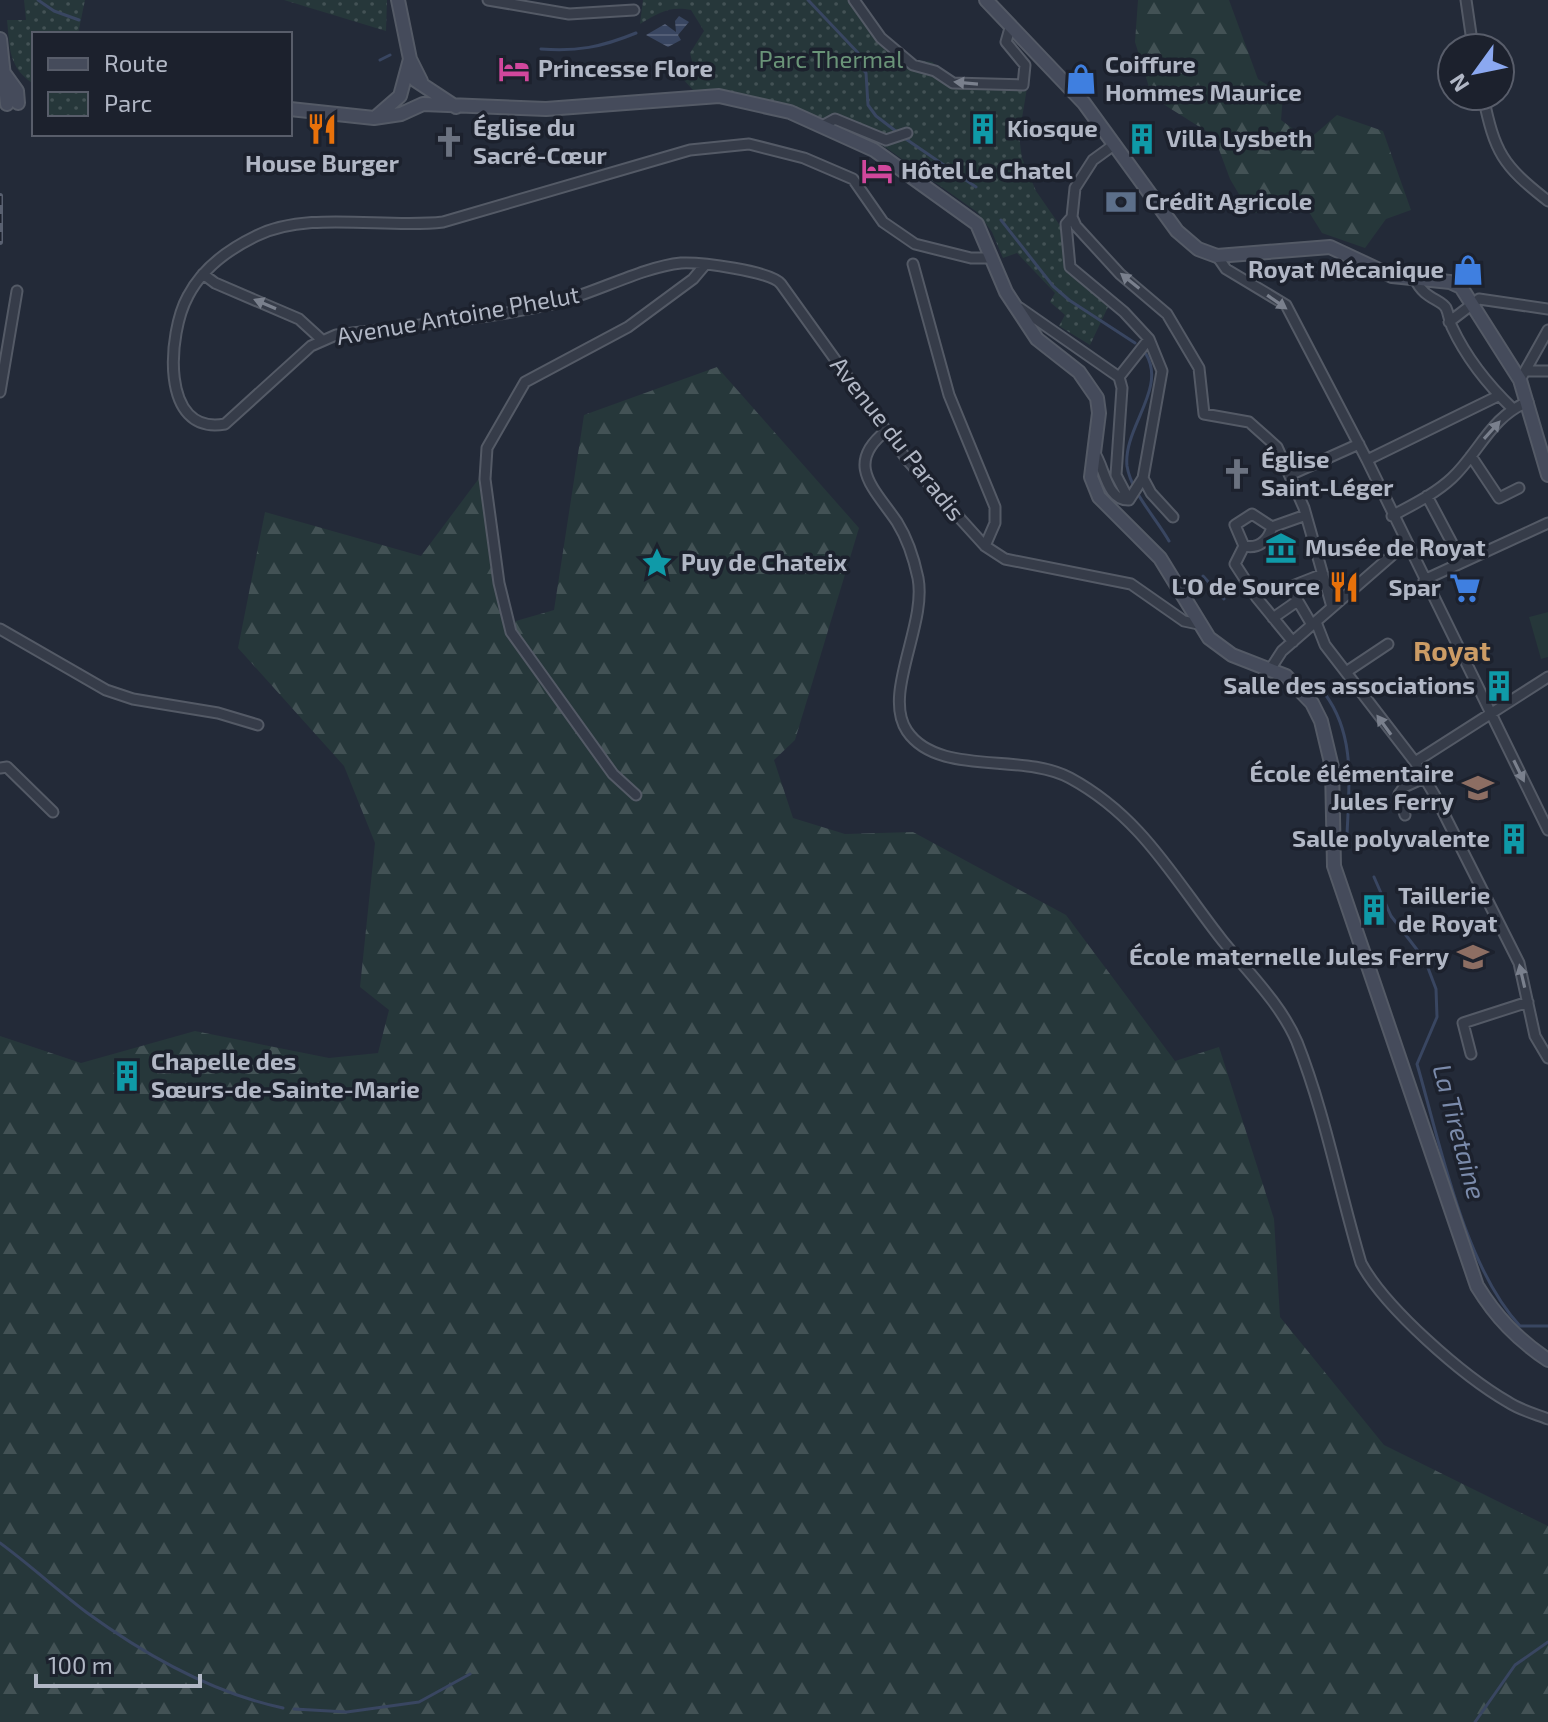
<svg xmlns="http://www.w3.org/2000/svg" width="1548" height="1722" font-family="'Exo 2',sans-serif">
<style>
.green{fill:#26373a}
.forest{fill:url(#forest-firs)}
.park{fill:url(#park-dots)}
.water{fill:url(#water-rules)}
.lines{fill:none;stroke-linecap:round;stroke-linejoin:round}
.stream{stroke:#394661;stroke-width:3}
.street-casing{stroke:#545a66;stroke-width:13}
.secondary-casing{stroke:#545a66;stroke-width:16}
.street{stroke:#363c49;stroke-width:9}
.secondary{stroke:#454b5b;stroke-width:12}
.rail-casing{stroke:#596070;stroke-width:6}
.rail{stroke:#1c212d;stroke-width:3;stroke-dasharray:9;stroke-linecap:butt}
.oneway{fill:#7a808d}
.labels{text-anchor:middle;stroke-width:7;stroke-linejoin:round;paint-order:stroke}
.park-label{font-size:24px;fill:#6a9478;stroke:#1c212d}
.poi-label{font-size:24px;font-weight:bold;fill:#b1b7c5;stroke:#1c212d;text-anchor:start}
.street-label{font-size:24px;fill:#b1b7c5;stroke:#1c212d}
.water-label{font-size:26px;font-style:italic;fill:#7b8bab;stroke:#1c212d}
.quarter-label{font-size:28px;font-weight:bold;fill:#cc9c65;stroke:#1c212d}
</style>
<defs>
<pattern id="forest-firs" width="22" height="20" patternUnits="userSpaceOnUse" patternTransform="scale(2)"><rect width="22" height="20" fill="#26373a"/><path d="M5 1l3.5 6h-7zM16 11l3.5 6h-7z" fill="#435255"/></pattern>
<pattern id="park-dots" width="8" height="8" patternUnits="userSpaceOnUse" patternTransform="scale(2)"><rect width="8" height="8" fill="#26373a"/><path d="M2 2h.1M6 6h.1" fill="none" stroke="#435255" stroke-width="1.8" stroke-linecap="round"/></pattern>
<pattern id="water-rules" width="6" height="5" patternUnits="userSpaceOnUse" patternTransform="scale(2)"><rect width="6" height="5" fill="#394661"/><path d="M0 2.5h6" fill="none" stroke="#535e76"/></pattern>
</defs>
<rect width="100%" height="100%" fill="#232a38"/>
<path class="green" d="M1548 612V657L1541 659 1529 617Z"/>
<path class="forest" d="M1138 0H1229L1258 79 1283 95 1281 120 1308 140 1337 115 1383 131 1411 210 1386 219 1365 248 1322 233 1309 212 1250 213 1230 179 1214 136 1152 97 1135 42Z
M717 367 859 528 795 740 774 760 793 818 845 834 913 832 1066 915 1175 1061 1219 1047 1274 1219 1280 1317 1384 1445 1548 1526V1722H0V1036L81 1063 195 1031 329 1058 378 1053 389 1010 360 987 375 843 344 766 238 648 265 512 421 556 480 477 505 624 554 610 584 415Z"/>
<path class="park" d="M24 0H85L78 34H34V84C8 68 10 48 7 20H26Z
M284 0H387L386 31Z
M643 0H861L885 35 916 60 932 62 955 80 1020 84 1027 88 1019 136 1022 158 1036 191 1061 227 1065 268 1108 307 1090 345 1059 326 1065 315 1050 302 1055 293 1017 253 1003 258 992 232 977 212 885 147 832 121 751 99 693 90 682 78 693 65 690 53 704 31 691 10C669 6 659 13 640 24Z"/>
<path class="water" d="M679 16 689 22 678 35 681 40 668 47 646 35 665 24 676 32 675 21Z"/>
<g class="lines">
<path class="stream" d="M38 0 54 11 79 20
M808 0 861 56V67L866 73 868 105 876 116 897 132
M541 49C576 52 602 47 636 33
M380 60 390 55
M903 137 976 187
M1001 220 1053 286 1069 300 1135 343
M1146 354C1167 389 1123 428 1127 466 1131 492 1156 518 1169 541
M1203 576 1224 599
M1325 694C1356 736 1349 786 1347 835
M1374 877 1391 916 1425 960 1436 989 1437 1017 1417 1064C1440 1143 1464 1266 1520 1326H1548
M0 1543C30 1565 57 1590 86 1612 145 1655 212 1693 283 1708
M294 1709 347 1712 419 1702 470 1674
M1475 1722 1515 1665 1548 1642"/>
<defs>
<path id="street" d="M488 0 569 14 634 10
M854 0 881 38 913 65 935 71 953 83 1023 85 1025 65 1006 42 1010 28
M1466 0 1473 48
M1483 96C1495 153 1502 165 1548 201
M822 126 835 119 886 140 907 133
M1115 144 1093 160 1075 188 1072 217 1066 224 1070 267 1124 312 1149 339 1162 371 1143 478 1129 500
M1072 217 1076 226 1120 274 1167 314 1199 368 1204 414 1249 422 1277 447 1304 508 1332 607
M1217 256 1226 269 1286 305 1367 460 1548 830
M992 258H971L915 244 883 222 853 179 804 158 749 144 690 150 443 222C385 229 308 210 256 236 229 249 202 269 188 296 168 332 159 436 225 424L311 346 336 335C406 326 479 320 548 305 590 296 641 267 681 263 700 262 771 271 781 284L908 461 985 546 1005 559 1131 584 1184 621 1198 624
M913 264 949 395 995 507V523L985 546
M203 274 215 283 299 319 322 340
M1415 279C1424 299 1441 299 1446 308 1449 314 1449 321 1452 327 1466 357 1489 386 1513 409
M1020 308 1119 377 1122 388 1116 475 1129 500
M1449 322 1479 299 1548 309
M1528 371H1548
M1119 377 1149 339
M1520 380 1548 330
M0 392 17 291
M886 431C844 464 874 488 897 522 907 538 914 559 918 578 927 625 882 694 907 731 938 777 1022 752 1070 778 1142 817 1174 879 1222 940 1247 971 1281 1004 1297 1042 1325 1113 1339 1189 1361 1263 1385 1308 1463 1376 1508 1402 1520 1410 1535 1414 1548 1419
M1094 452C1105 467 1106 501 1129 500
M1471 456 1499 498 1519 488
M1367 460 1498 396
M1292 474 1359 444
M1143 478 1151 493 1173 517
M1427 496 1462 562
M1392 516C1412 505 1435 494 1452 478 1478 454 1492 415 1528 402
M1272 527 1252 514 1235 525 1244 546 1235 564 1257 598 1293 642
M1244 546C1259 549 1268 541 1272 527L1306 515
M1424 580 1548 523
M1273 618 1296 602
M1316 622 1325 645 1415 762 1434 794 1519 963 1535 1036 1548 1058
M1312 625 1292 591 1295 585 1323 574
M0 629 106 690 133 699 218 713 258 725
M1271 668 1282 651 1406 543
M1346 672 1388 644
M1415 762 1548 677
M0 768 7 767 53 812
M636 795 613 774 511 632 499 583 485 479 487 448 525 382 628 327 693 279 704 266
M1405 815 1399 794 1404 787 1424 778
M1471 1054 1463 1023 1528 1002"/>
<path id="secondary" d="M398 0 410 59 421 81
M986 0 1084 103 1177 231 1198 249 1217 256 1330 247 1392 276 1450 282 1461 287 1520 380 1548 475
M0 39 7 104
M4 73 17 91 18 103
M415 80 456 107
M290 109 374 118 401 114 423 104 546 109 719 96 790 112 874 150 977 224 1006 292 1037 339 1079 372 1097 398 1099 413 1091 477 1099 497 1160 558 1209 638 1232 655 1286 676 1312 703 1321 721 1332 767 1334 866 1477 1286C1496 1317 1517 1339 1548 1360
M377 116 400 96 410 59"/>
</defs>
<use href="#street" class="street-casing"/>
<use href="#secondary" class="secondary-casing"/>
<use href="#street" class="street"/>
<use href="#secondary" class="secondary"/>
<defs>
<path id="rail" d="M0 196V242"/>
</defs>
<use href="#rail" class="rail-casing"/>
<use href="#rail" class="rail"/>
</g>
<defs><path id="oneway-solid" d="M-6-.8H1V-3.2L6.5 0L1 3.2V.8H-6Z" transform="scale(2)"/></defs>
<g class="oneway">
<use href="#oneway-solid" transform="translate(966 83) rotate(-175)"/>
<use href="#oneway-solid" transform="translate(1130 281) rotate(-141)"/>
<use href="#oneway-solid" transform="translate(1277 302) rotate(35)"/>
<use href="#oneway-solid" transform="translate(265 304) rotate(-157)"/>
<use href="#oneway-solid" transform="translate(1492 430) rotate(-48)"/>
<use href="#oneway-solid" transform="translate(1384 725) rotate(-126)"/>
<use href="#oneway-solid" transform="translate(1519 771) rotate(64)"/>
<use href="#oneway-solid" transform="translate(1522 976) rotate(-103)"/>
</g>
<defs>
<symbol id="hotel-bare" viewBox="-9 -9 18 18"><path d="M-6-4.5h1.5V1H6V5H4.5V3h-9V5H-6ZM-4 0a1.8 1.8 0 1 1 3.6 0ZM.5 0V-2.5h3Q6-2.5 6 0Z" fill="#d1479c" stroke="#1c212d" stroke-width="2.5" paint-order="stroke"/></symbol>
<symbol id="shop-bare" viewBox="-9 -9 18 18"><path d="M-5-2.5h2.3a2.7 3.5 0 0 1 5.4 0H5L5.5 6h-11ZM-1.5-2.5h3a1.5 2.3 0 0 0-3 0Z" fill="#3f7fe0" stroke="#1c212d" stroke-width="2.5" paint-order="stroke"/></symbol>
<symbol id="restaurant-bare" viewBox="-9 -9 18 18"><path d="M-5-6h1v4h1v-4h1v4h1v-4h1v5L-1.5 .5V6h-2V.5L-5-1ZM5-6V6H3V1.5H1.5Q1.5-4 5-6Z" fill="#e8710a" stroke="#1c212d" stroke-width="2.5" paint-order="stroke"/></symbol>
<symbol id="building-bare" viewBox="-9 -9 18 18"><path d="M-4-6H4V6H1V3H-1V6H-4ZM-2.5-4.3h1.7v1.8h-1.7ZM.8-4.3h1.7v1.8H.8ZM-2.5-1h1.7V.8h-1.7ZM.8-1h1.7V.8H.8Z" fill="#0f9aa8" stroke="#1c212d" stroke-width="2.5" paint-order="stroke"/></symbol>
<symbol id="church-bare" viewBox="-9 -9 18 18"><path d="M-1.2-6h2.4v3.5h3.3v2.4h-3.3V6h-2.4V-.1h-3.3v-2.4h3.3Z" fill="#6b7280" stroke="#1c212d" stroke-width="2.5" paint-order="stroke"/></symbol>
<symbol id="bank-bare" viewBox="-9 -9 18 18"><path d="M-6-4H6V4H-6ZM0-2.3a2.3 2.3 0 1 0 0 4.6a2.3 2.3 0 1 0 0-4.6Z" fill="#5c6f8a" stroke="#1c212d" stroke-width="2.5" paint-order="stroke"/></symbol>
<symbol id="museum-bare" viewBox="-9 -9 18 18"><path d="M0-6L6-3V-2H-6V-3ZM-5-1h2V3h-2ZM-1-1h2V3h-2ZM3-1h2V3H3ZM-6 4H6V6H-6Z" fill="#0f9aa8" stroke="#1c212d" stroke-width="2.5" paint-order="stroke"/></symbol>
<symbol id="sight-bare" viewBox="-9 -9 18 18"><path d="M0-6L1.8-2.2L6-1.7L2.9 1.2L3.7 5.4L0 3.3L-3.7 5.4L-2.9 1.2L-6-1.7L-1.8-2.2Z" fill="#0f9aa8" stroke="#1c212d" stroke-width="2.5" paint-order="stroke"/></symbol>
<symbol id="supermarket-bare" viewBox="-9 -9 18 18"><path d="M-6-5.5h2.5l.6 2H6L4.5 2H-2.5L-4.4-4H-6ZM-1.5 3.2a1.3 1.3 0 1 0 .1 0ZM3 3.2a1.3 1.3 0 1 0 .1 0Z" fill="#3f7fe0" stroke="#1c212d" stroke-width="2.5" paint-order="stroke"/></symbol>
<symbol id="school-bare" viewBox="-9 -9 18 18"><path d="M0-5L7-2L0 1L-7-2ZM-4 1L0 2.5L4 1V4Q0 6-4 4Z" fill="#8d6e63" stroke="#1c212d" stroke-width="2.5" paint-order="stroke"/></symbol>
</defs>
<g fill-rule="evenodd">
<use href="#hotel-bare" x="492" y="47" width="44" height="44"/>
<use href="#shop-bare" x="1059" y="57" width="44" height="44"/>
<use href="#restaurant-bare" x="300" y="107" width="44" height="44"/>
<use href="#building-bare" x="961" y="107" width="44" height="44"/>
<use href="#building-bare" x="1120" y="117" width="44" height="44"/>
<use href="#church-bare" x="427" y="120" width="44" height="44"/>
<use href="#hotel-bare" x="855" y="149" width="44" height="44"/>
<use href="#bank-bare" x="1099" y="180" width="44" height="44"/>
<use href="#shop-bare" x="1446" y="248" width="44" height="44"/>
<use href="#church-bare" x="1215" y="452" width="44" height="44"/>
<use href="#museum-bare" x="1259" y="526" width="44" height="44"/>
<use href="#sight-bare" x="635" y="541" width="44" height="44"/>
<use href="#restaurant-bare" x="1322" y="565" width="44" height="44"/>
<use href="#supermarket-bare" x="1443" y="566" width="44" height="44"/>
<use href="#building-bare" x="1477" y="664" width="44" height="44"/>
<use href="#school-bare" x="1456" y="766" width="44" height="44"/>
<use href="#building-bare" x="1492" y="817" width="44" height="44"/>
<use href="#building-bare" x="1352" y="888" width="44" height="44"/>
<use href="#school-bare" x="1451" y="935" width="44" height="44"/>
<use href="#building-bare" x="105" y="1054" width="44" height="44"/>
</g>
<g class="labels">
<g class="park-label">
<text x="831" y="68">Parc Thermal</text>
</g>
<g class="poi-label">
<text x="1105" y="73">Coiffure<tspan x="1105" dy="28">Hommes Maurice</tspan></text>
<text x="538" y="77">Princesse Flore</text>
<text x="473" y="136">Église du<tspan x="473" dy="28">Sacré-Cœur</tspan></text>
<text x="1007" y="137">Kiosque</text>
<text x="1166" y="147">Villa Lysbeth</text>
<text x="322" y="172" text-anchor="middle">House Burger</text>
<text x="901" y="179">Hôtel Le Chatel</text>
<text x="1145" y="210">Crédit Agricole</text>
<text x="1444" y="278" text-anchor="end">Royat Mécanique</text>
<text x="1261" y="468">Église<tspan x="1261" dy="28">Saint-Léger</tspan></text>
<text x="1305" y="556">Musée de Royat</text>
<text x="681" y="571">Puy de Chateix</text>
<text x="1320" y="595" text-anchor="end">L'O de Source</text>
<text x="1441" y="596" text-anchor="end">Spar</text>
<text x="1475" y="694" text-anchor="end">Salle des associations</text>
<text x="1454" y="782" text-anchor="end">École élémentaire<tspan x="1454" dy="28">Jules Ferry</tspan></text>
<text x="1490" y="847" text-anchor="end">Salle polyvalente</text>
<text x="1398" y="904">Taillerie<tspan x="1398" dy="28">de Royat</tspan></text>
<text x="1449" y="965" text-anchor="end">École maternelle Jules Ferry</text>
<text x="151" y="1070">Chapelle des<tspan x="151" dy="28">Sœurs-de-Sainte-Marie</tspan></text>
</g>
<g class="street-label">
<text transform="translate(458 316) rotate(-10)" y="8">Avenue Antoine Phelut</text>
<text transform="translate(897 439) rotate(52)" y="8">Avenue du Paradis</text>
</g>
<g class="water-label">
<text transform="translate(1459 1132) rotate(75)" y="9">La Tiretaine</text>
</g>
<g class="quarter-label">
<text x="1452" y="661">Royat</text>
</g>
</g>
<rect x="32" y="32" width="260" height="104" fill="#1c212d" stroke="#585d6a" stroke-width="2"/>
<rect x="48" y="58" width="40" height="12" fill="#454b5b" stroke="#585d6a" stroke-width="2"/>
<text x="104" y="72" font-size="24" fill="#b1b7c5">Route</text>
<rect x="48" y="92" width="40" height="24" fill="url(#park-dots)" stroke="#585d6a" stroke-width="2"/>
<text x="104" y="112" font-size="24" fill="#b1b7c5">Parc</text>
<g transform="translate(1476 72) rotate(237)"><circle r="38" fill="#1c212d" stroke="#585d6a" stroke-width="2"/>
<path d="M0-6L14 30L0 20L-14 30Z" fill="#8ba8f0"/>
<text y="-12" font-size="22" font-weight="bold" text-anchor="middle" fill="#b1b7c5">N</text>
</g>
<path d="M36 1674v12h164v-12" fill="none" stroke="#b1b7c5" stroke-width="4"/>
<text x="48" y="1674" font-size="24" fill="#b1b7c5" stroke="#1c212d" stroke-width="6" paint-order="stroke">100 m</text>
</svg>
